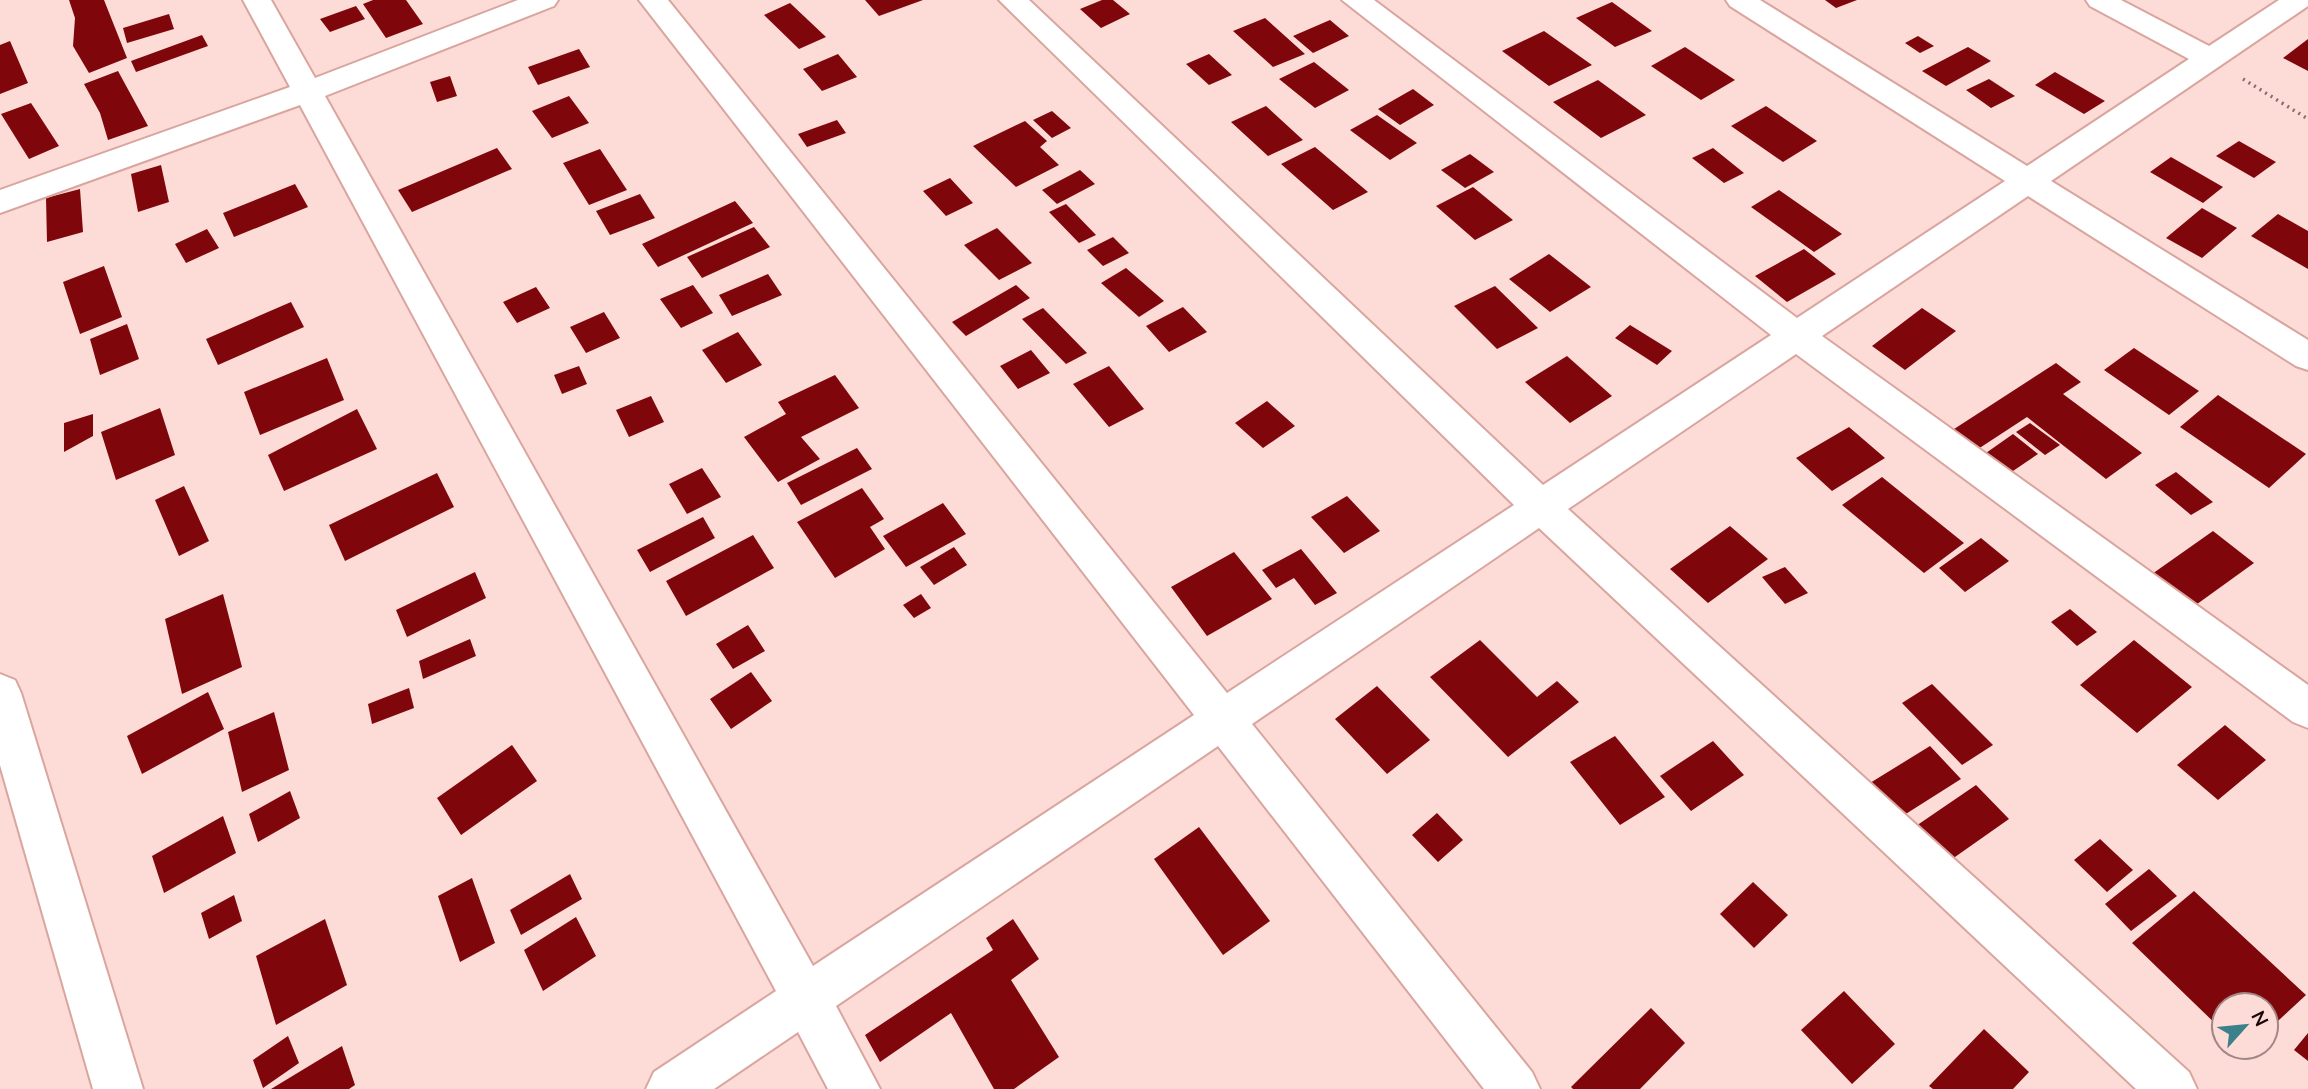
<svg xmlns="http://www.w3.org/2000/svg" width="2308" height="1089" font-family="'Nunito Sans',sans-serif">
<style>
.building{fill:#7f070b}
.lines{fill:none;stroke-linecap:round;stroke-linejoin:round}
.minor-casing{stroke:#d9a59e;stroke-width:4}
.path{stroke:#886f6d;stroke-width:3.5;stroke-dasharray:2 4.5;stroke-linecap:butt}
.minor{fill:#fff;fill-rule:evenodd}
</style>
<rect width="100%" height="100%" fill="#fddbd7"/>
<path class="building" d="M69 0H104L127 58 89 73 73 46 75 18Z
M373 0H406L423 24 386 38 363 4Z
M865 0H923L879 16Z
M1102 0H1113L1130 14 1101 28 1080 9Z
M1825 0H1857L1836 8Z
M1612 2 1652 31 1615 47 1576 18Z
M790 3 826 37 799 49 764 15Z
M356 6 365 19 330 32 320 19Z
M169 14 174 29 127 43 123 28Z
M1265 18 1305 54 1273 67 1233 31Z
M1330 20 1349 36 1313 53 1293 36Z
M1544 31 1592 65 1549 86 1502 51Z
M202 35 208 46 136 72 131 61Z
M1918 36 1934 46 1920 53 1905 43Z
M2308 39V71L2283 58Z
M10 41 28 83 0 94V45Z
M1685 47 1735 80 1701 100 1651 66Z
M1968 47 1991 61 1946 86 1922 71Z
M579 49 590 67 538 85 528 67Z
M838 54 857 77 822 91 803 69Z
M1209 54 1232 75 1209 85 1186 64Z
M1314 62 1349 90 1315 108 1279 79Z
M118 71 148 126 108 140 100 113 84 84Z
M2055 72 2105 101 2084 114 2035 85Z
M450 76 457 96 437 102 430 82Z
M1989 79 2015 96 1991 108 1966 90Z
M1598 80 1646 115 1601 138 1553 102Z
M1413 89 1434 105 1400 125 1378 109Z
M569 96 589 123 552 138 532 111Z
M31 103 59 146 29 159 1 114Z
M1266 106 1303 140 1268 156 1231 122Z
M1766 106 1817 141 1783 162 1731 126Z
M1052 111 1071 128 1052 138 1033 120Z
M1377 115 1417 143 1390 160 1350 130Z
M837 120 846 133 807 147 798 134Z
M1025 121 1047 141 1040 147 1059 165 1016 187 973 146Z
M2239 141 2276 162 2254 178 2216 156Z
M1315 147 1368 192 1333 210 1281 164Z
M497 148 512 169 412 212 398 190Z
M1713 148 1744 173 1724 183 1692 158Z
M600 149 627 190 589 205 563 163Z
M1470 154 1494 172 1465 188 1441 170Z
M2171 157 2223 187 2203 203 2150 172Z
M161 165 169 202 138 212 131 174Z
M1080 170 1095 184 1057 204 1042 190Z
M950 178 973 203 946 216 923 191Z
M295 184 308 207 234 237 223 213Z
M1473 187 1513 220 1475 240 1436 206Z
M80 189 83 232 47 242 46 198Z
M1779 190 1842 234 1814 252 1751 207Z
M640 194 655 218 610 235 596 211Z
M735 201 753 223 658 267 642 244Z
M1066 204 1096 235 1079 243 1049 212Z
M2202 208 2237 228 2202 258 2166 238Z
M2278 214 2308 231V269L2251 236Z
M754 227 770 247 702 278 687 257Z
M997 228 1032 263 999 280 964 245Z
M207 229 219 248 186 263 175 244Z
M1113 237 1129 253 1103 266 1087 250Z
M1804 249 1836 274 1787 302 1755 276Z
M1549 254 1591 287 1550 312 1509 279Z
M104 266 122 317 80 334 63 282Z
M1126 268 1164 301 1139 317 1101 283Z
M768 274 782 295 732 316 719 295Z
M693 285 713 313 681 328 660 299Z
M1016 285 1030 298 966 336 952 322Z
M1495 286 1538 328 1497 349 1454 306Z
M536 287 550 308 517 323 503 302Z
M291 302 304 327 218 365 206 339Z
M1183 307 1207 332 1169 352 1146 326Z
M1043 308 1087 353 1066 364 1022 319Z
M1922 308 1956 331 1905 370 1872 346Z
M604 312 620 338 586 353 570 327Z
M127 324 139 359 100 375 90 339Z
M1630 325 1672 351 1657 365 1615 338Z
M738 332 762 365 726 383 702 350Z
M2134 348 2199 391 2169 415 2104 370Z
M1031 350 1050 373 1018 389 1000 366Z
M1567 356 1612 396 1570 423 1525 382Z
M327 358 344 400 260 435 244 392Z
M2056 363 2081 382 2063 394 2142 453 2106 479 2027 417 1975 451 1951 431Z
M579 366 587 384 562 394 554 375Z
M1109 366 1144 409 1109 427 1073 384Z
M835 375 859 408 801 437 820 459 778 482 744 437 786 414 778 402Z
M2218 395 2306 454 2269 488 2180 427Z
M651 396 664 422 629 437 616 410Z
M1267 401 1295 426 1263 448 1235 423Z
M160 408 175 455 116 480 101 432Z
M357 409 377 449 284 491 268 455Z
M93 414V436L64 452V423Z
M2030 423 2060 445 2045 455 2016 432Z
M1849 427 1885 458 1832 491 1796 458Z
M2013 434 2038 454 2010 473 1986 453Z
M857 448 872 469 801 505 787 483Z
M702 468 721 497 687 514 669 484Z
M2176 472 2213 502 2191 515 2155 485Z
M437 473 454 507 345 561 329 525Z
M1882 477 1964 543 1924 573 1842 505Z
M184 486 209 541 179 556 155 500Z
M862 488 884 519 870 527 885 549 835 578 797 522Z
M1347 496 1380 531 1344 553 1311 517Z
M943 503 966 534 906 567 883 536Z
M703 517 715 538 650 572 637 550Z
M1730 526 1768 559 1708 603 1670 569Z
M2213 531 2254 563 2193 607 2152 574Z
M753 535 774 568 686 616 666 581Z
M1981 538 2009 561 1965 592 1939 568Z
M954 547 967 565 934 585 920 567Z
M1301 549 1337 593 1315 605 1294 578 1276 588 1262 570Z
M1234 552 1272 599 1207 636 1171 587Z
M1785 567 1808 593 1785 604 1762 577Z
M475 572 486 598 407 637 396 610Z
M223 594 242 667 182 694 165 619Z
M921 594 931 608 914 618 903 605Z
M2070 609 2097 632 2077 646 2051 622Z
M748 625 765 651 733 669 716 644Z
M470 639 476 656 423 679 419 661Z
M1480 640 1537 697 1557 681 1579 702 1508 757 1430 677Z
M2134 640 2192 687 2137 733 2080 685Z
M751 672 772 701 731 729 710 699Z
M1932 684 1993 745 1962 765 1902 703Z
M1377 686 1430 740 1387 774 1335 719Z
M409 688 414 708 372 724 368 704Z
M208 692 224 729 142 774 127 736Z
M274 712 289 770 242 792 228 732Z
M2225 725 2266 760 2218 800 2177 765Z
M1615 736 1665 797 1620 825 1570 762Z
M1713 741 1744 775 1691 811 1660 776Z
M512 745 537 781 461 835 437 798Z
M1930 746 1961 779 1901 817 1870 783Z
M1976 785 2009 819 1945 864 1913 828Z
M290 791 300 818 258 842 249 814Z
M1437 813 1463 840 1438 862 1412 835Z
M223 816 236 853 164 893 152 856Z
M1199 827 1270 921 1223 955 1154 859Z
M2100 839 2133 870 2107 892 2074 860Z
M2149 869 2177 896 2131 931 2105 904Z
M570 874 582 899 521 935 510 910Z
M472 878 495 943 460 962 438 896Z
M1753 882 1788 915 1754 948 1720 914Z
M2194 891 2306 995 2266 1032V1005H2224V1032L2132 943Z
M234 895 242 921 209 939 201 913Z
M576 917 596 956 543 991 524 950Z
M325 919 347 985 276 1025 256 956Z
M1013 919 1039 959 1011 980 1059 1057 1014 1089H994L951 1013 880 1062 865 1035 993 950 986 938Z
M1844 991 1895 1044 1852 1084 1801 1030Z
M1651 1008 1685 1043 1640 1089H1573L1571 1087Z
M1984 1029 2029 1072 2013 1089H1933L1929 1086Z
M2308 1033V1061L2294 1050Z
M288 1036 299 1063 263 1088 253 1060Z
M342 1046 355 1085 349 1089H271Z"/>
<g class="lines">
<defs>
<path id="minor" d="M243 0H271L315 78 518 0H558L554 6 325 96 813 966 1194 715 639 0H668L1227 693 1514 505 999 0H1029L1543 485 1771 335 1342 0H1374L1797 318 2005 181 1730 6 1726 0H1760L2027 166 2189 59 2090 6 2086 0H2121L2209 46 2279 0H2308V6L2051 181 2308 340V370L2296 366 2028 196 1822 336 2308 685V728L2293 722 1796 354 1568 509 2189 1072 2197 1089H2136L1539 528 1252 724 1532 1072 1540 1089H1484L1218 746 836 1006 880 1089H828L798 1032 714 1089H646L654 1072 776 991 300 105 0 213V190L290 87Z
M0 674 15 680 21 693 143 1089H93L0 765Z"/>
</defs>
<use href="#minor" class="minor-casing"/>
<path class="path" d="M2243 79 2308 119"/>
<use href="#minor" class="minor"/>
</g>
<g transform="translate(2245 1026) rotate(63)"><circle r="33" fill="#fddbd7" stroke="#a28784" stroke-width="2"/>
<path d="M0-5L12 26L0 18L-12 26Z" fill="#3b818b"/>
<text y="-10" font-size="19" font-weight="bold" text-anchor="middle" fill="#190807">N</text>
</g>
</svg>
